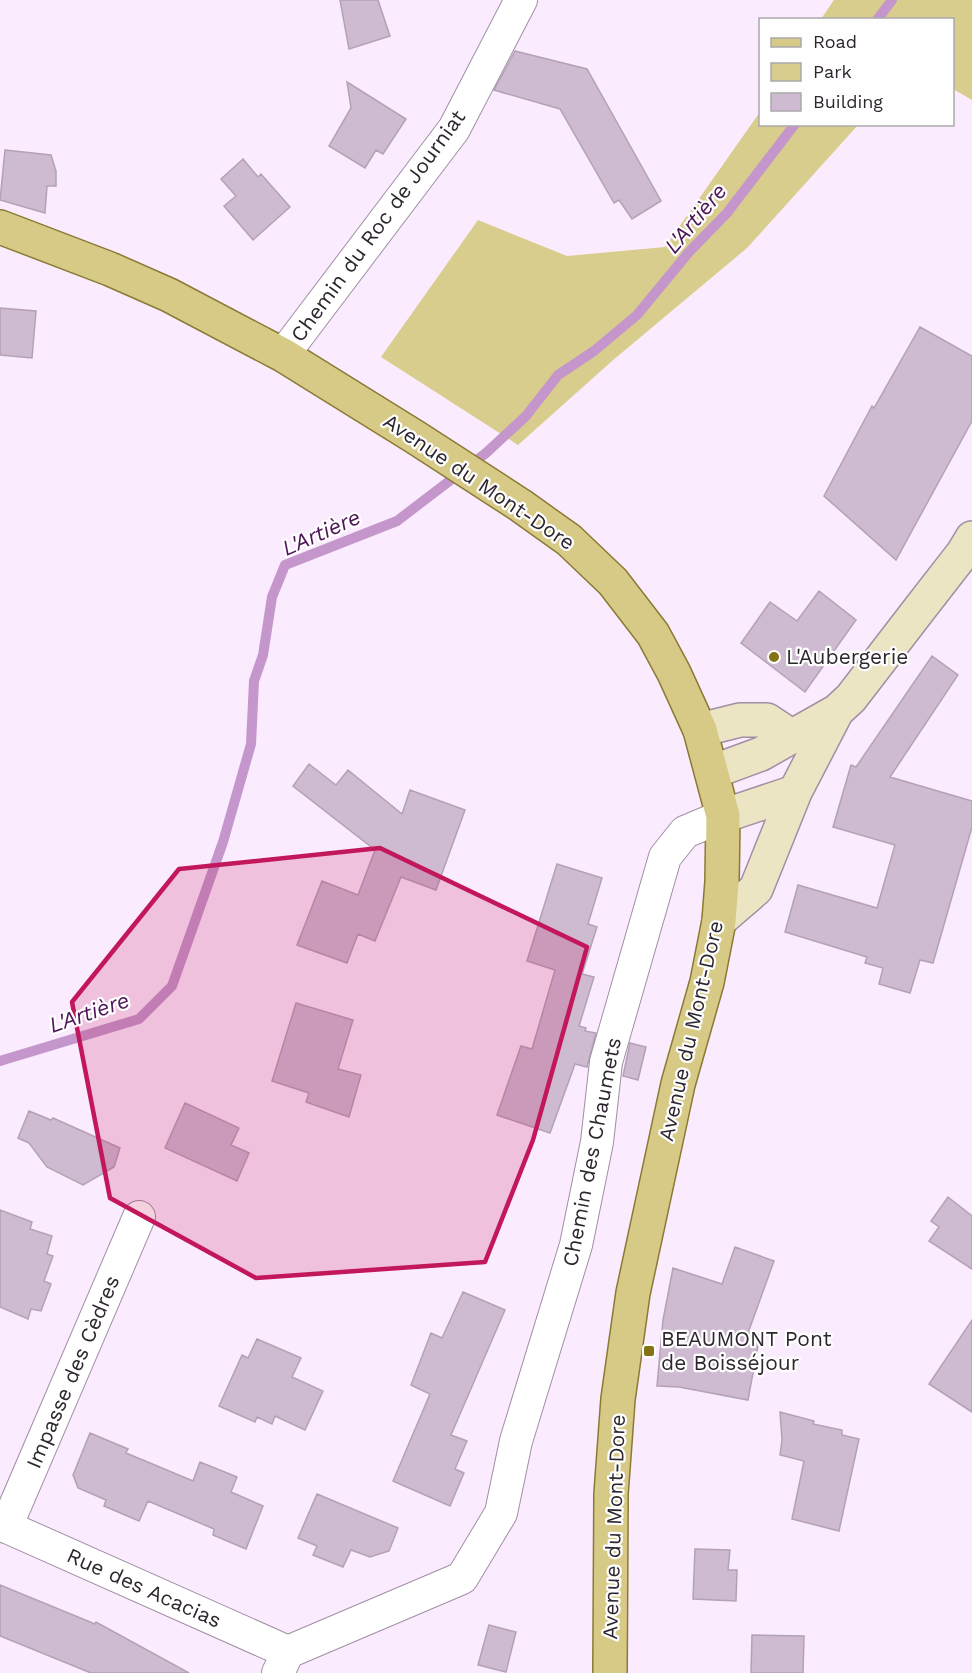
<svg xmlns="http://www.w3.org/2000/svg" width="972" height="1673" font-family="'Work Sans',sans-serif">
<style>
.green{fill:#d9cd8d}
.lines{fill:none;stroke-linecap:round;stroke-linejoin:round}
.stream{stroke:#c496cc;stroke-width:10}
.building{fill:#cebad1;stroke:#b4a1b7;stroke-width:1.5}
.street-casing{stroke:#a18fa4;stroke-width:34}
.secondary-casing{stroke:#a18fa4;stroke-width:36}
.primary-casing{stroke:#8a7a34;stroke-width:36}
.street{stroke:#fff;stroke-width:32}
.secondary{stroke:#ebe5c3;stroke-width:33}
.primary{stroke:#d7ca87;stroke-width:33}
.marked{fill:#c2185b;fill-opacity:0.2;stroke:#c2185b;stroke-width:4.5;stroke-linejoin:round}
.poi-dot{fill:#837314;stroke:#fefefe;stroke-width:2}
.labels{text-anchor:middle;stroke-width:4.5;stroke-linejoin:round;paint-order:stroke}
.street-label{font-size:21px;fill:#2d262e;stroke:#fefefe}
.poi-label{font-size:21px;fill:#2d262e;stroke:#fefefe;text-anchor:start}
.water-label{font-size:22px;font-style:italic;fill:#4d1557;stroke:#fefefe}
</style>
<rect width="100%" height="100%" fill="#fbebfe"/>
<path class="green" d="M834 0H972V100L953 89 952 20 821 19Z
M760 112V124L858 125 747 248 612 361 518 445 381 357 478 220 567 256 665 247Z"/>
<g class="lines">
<path class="stream" d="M877 20 892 0
M0 1061 139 1019 172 986 223 842 251 744 254 681 263 655 272 597 285 565 397 521 486 453 526 416 558 375 594 351 637 315 689 252 727 213 795 124"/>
</g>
<path class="building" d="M340 0H378L390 36 349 49Z
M515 51 587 69 661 201 632 219 619 200 614 203 560 109 494 90Z
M347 82 406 119 383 154 376 150 365 168 329 146 351 108Z
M5 150 51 155 56 171V186H47L45 213 0 200Z
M243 159 258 177 261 174 290 207 253 240 224 206 236 196 221 179Z
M0 308 36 311 32 358 0 355Z
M920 327 972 356V421L896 560 824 496 872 406 874 408Z
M819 591 856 620 805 692 741 643 770 602 797 621Z
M932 656 958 675 890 777 972 801V827L933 963 920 960 910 993 879 984 883 968 865 963 867 957 785 932 798 885 877 908 895 845 833 827 851 765 856 767Z
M309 764 336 785 348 770 402 814 410 790 465 810 436 890 401 877 375 941 358 934 347 963 297 945 322 881 358 895 375 850 293 786Z
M557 864 602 878 588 924 597 927 582 974 594 977 579 1026 586 1028 585 1031 596 1033 587 1067 575 1064 550 1133 497 1115 521 1046 532 1049 555 970 527 961Z
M296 1003 353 1020 338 1069 361 1075 349 1117 306 1102 309 1093 272 1081Z
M630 1043 646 1047 638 1080 623 1076Z
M185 1103 239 1128 231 1145 249 1153 237 1181 165 1148Z
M29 1111 51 1120 53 1118 120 1148 114 1167 83 1185 47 1167 29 1143 18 1138Z
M948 1197 972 1216V1269L929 1241 939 1227 931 1221Z
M0 1210 32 1222 30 1229 52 1236 47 1254 53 1256 44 1281 51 1284 41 1311 31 1309 28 1319 0 1307Z
M735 1247 774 1261 748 1333 760 1335 748 1400 679 1387 657 1386 663 1320 673 1268 722 1284Z
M463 1292 505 1310 451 1435 467 1441 455 1469 464 1473 450 1506 393 1481 430 1394 411 1385 431 1333 442 1338Z
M972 1320V1412L929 1384Z
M257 1339 301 1358 292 1377 323 1391 305 1430 275 1416 272 1424 257 1417 255 1422 219 1406 242 1355 248 1358Z
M780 1412 814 1421 813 1424 842 1430V1435L859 1439 839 1531 792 1519 804 1461 780 1455 782 1440Z
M90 1433 128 1449 126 1453 193 1481 200 1462 237 1477 231 1492 263 1506 246 1549 213 1535 214 1529 148 1501 139 1521 104 1506 106 1500 78 1488 73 1475Z
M317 1494 398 1528 389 1551 370 1557 351 1550 343 1567 313 1555 317 1546 298 1538Z
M695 1549 730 1550 728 1570H737L736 1601 693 1599Z
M0 1585 95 1624 96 1622 189 1673H91L0 1636Z
M489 1625 516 1632 506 1672 478 1665Z
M752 1635 804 1636 803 1673H751Z"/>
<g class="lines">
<defs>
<path id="street" d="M283 355 454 129 521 0
M0 1524 288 1652
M6 1527 139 1217
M278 1673 288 1652 462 1578 501 1513 516 1441 576 1245 597 1142 606 1062 665 857 685 832 723 816"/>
<path id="secondary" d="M700 730 740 720H767L791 736
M712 772 761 754 837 711 851 698 921 607 963 553 972 538
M723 816 795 792
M719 921 756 889 795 792 837 711"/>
<path id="primary" d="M0 227 110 269 169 295 283 355 415 437 520 505 569 540 613 582 653 634 674 673 700 730 723 816 722 882 719 921 707 982 678 1084 633 1293 618 1399 611 1494 610 1673"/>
</defs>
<use href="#street" class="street-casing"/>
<use href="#secondary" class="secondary-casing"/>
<use href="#primary" class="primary-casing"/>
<use href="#street" class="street"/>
<use href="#secondary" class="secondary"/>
<use href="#primary" class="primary"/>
</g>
<path class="marked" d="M380 848 587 947 533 1140 485 1262 256 1278 110 1198 72 1002 179 869Z"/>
<g class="poi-dot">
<circle cx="774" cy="657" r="6"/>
<rect x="643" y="1345" width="12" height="12" rx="3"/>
</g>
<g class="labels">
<g class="street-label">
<text transform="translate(378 226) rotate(-54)" y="7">Chemin du Roc de Journiat</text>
<text transform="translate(479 482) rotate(34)" y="7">Avenue du Mont-Dore</text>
<text transform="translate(691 1031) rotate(-77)" y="7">Avenue du Mont-Dore</text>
<text transform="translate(592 1152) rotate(-79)" y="7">Chemin des Chaumets</text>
<text transform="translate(73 1372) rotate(-67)" y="7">Impasse des Cèdres</text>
<text transform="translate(614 1527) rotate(-88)" y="7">Avenue du Mont-Dore</text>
<text transform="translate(144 1588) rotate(24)" y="7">Rue des Acacias</text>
</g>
<g class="poi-label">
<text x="786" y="664">L'Aubergerie</text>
<text x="661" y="1346">BEAUMONT Pont<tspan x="661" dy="24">de Boisséjour</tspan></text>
</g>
<g class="water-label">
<text transform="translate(695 218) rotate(-50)" y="8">L'Artière</text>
<text transform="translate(321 532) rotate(-24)" y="8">L'Artière</text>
<text transform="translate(89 1012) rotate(-19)" y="8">L'Artière</text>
</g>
</g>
<rect x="759" y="18" width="195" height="108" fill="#fefefe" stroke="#aaa8ab" stroke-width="1.5"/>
<rect x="771" y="38" width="30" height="9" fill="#d7ca87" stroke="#aaa8ab" stroke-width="1.5"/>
<text x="813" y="48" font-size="18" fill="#2d262e">Road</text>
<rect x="771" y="63" width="30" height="18" fill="#d9cd8d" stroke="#aaa8ab" stroke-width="1.5"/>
<text x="813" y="78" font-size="18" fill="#2d262e">Park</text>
<rect x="771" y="93" width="30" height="18" fill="#cebad1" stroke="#aaa8ab" stroke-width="1.5"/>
<text x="813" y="108" font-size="18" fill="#2d262e">Building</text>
</svg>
